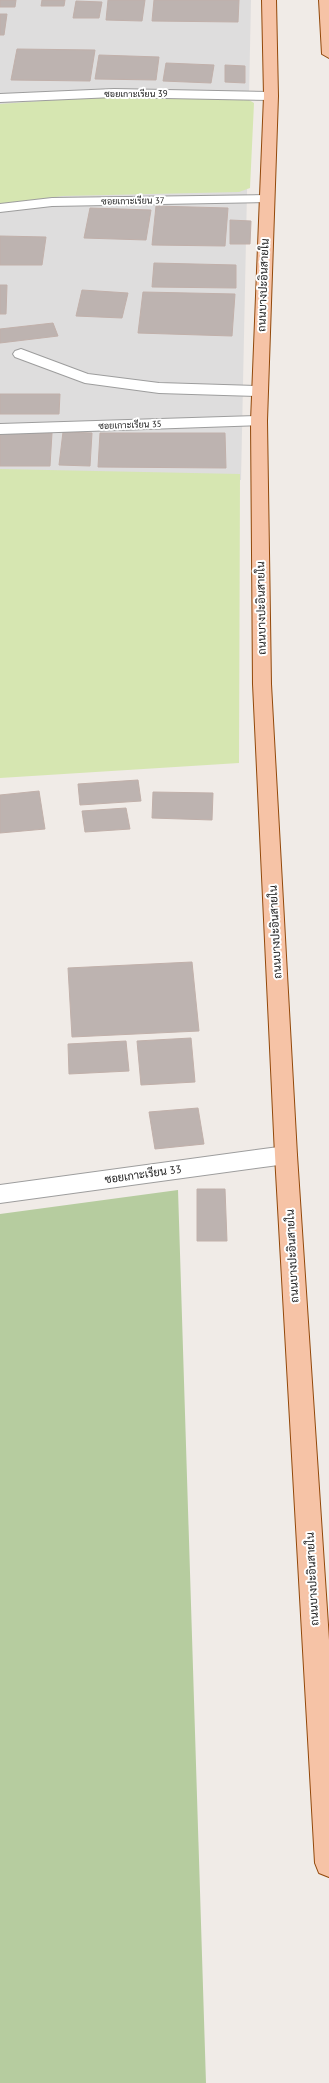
<svg xmlns="http://www.w3.org/2000/svg" width="329" height="2083" font-family="'PT Sans',Sarabun,sans-serif">
<style>
.residential{fill:#dedddd}
.grass{fill:#d6e6b1}
.forest{fill:#b6cc9f}
.building{fill:#bdb3b0;stroke:#c1b0aa}
.lines{fill:none;stroke-linecap:round;stroke-linejoin:round}
.minor-casing{stroke:#9d9d9d;stroke-width:2}
.major-casing{stroke:#92480a;stroke-width:2}
.minor{fill:#fff;fill-rule:evenodd}
.major{fill:#f6c3a6;fill-rule:evenodd}
.labels{text-anchor:middle;stroke-width:4;stroke-linejoin:round;paint-order:stroke}
.far-street-label{font-size:9px;fill:#202020;stroke:#fff}
.street-label{font-size:11px;fill:#202020;stroke:#fff}
</style>
<rect width="100%" height="100%" fill="#f0ebe7"/>
<path class="residential" d="M0 0H251L241 480 0 475Z"/>
<path class="grass" d="M97 97H244L254 103 250 188 239 192 63 196 0 204V104Z
M0 469 240 474 239 763 0 778Z"/>
<path class="forest" d="M178 1190 206 2083H0V1214Z"/>
<path class="building" d="M0 0H16L15 7H0Z
M42 0H65L64 6H41Z
M108 0H145L142 21 106 20Z
M154 0H239L238 22 152 21Z
M76 1 102 2 99 18H73Z
M0 14H7L4 35H0Z
M17 49 95 50 90 81 11 80Z
M99 55 159 57 156 80 95 79Z
M166 63 214 65 211 83 163 81Z
M225 65 245 66V83L225 82Z
M156 206 228 208 225 246 152 245Z
M90 208 151 210 146 240 84 238Z
M230 220 251 221 250 244H230Z
M0 236 46 237 42 265H0Z
M154 263 236 265V288L152 287Z
M0 285H7L6 314H0Z
M82 290 128 293 122 318 76 316Z
M143 292 235 294 232 336 138 333Z
M53 323 58 336 0 343V329Z
M0 394H60L59 414H0Z
M63 432 92 433 90 466 59 465Z
M52 433 50 466H0V434Z
M100 433H225L226 468 98 467Z
M138 780 141 801 80 805 78 784Z
M39 791 45 829 0 833V795Z
M153 792 213 793 212 820 152 818Z
M126 808 130 829 85 832 82 811Z
M192 962 199 1031 72 1037 68 968Z
M191 1038 195 1082 141 1085 137 1041Z
M126 1041 129 1071 69 1074 68 1044Z
M198 1108 204 1144 155 1149 149 1112Z
M197 1189H225L227 1241H197Z"/>
<g class="lines">
<defs>
<path id="minor" d="M114 89 271 92 276 93 278 96 276 99 271 100 114 97 0 102V94Z
M266 195 271 196 273 199 271 202 52 206 0 212V204L52 198Z
M21 349 88 374 159 383 259 386 265 388 267 391 265 394 259 396 159 393 85 383 15 357 13 354 15 351Z
M259 416 265 417 267 421 265 425 0 434V424Z
M286 1146 294 1149 297 1155 294 1161 286 1164 0 1203V1185Z"/>
<path id="major" d="M262 0H276L278 96 267 421 271 684 297 1155 329 1640V1877L319 1873 315 1863 275 1155 253 684 251 421 264 96Z
M319 0H329V58L322 54Z"/>
</defs>
<use href="#minor" class="minor-casing"/>
<use href="#major" class="major-casing"/>
<use href="#minor" class="minor"/>
<use href="#major" class="major"/>
</g>
<g class="labels">
<g class="far-street-label">
<text x="136" y="97">ซอยเกาะเรียน 39</text>
<text transform="translate(133 201) rotate(-1)" y="3">ซอยเกาะเรียน 37</text>
<text transform="translate(130 425) rotate(-2)" y="3">ซอยเกาะเรียน 35</text>
</g>
<g class="street-label">
<text transform="translate(263 285) rotate(-88)" y="4">ถนนบางปะอินสายใน</text>
<text transform="translate(261 608) rotate(-91)" y="4">ถนนบางปะอินสายใน</text>
<text transform="translate(275 932) rotate(-93)" y="4">ถนนบางปะอินสายใน</text>
<text transform="translate(143 1174) rotate(-8)" y="4">ซอยเกาะเรียน 33</text>
<text transform="translate(292 1256) rotate(-93)" y="4">ถนนบางปะอินสายใน</text>
<text transform="translate(312 1579) rotate(-93)" y="4">ถนนบางปะอินสายใน</text>
</g>
</g>
</svg>
